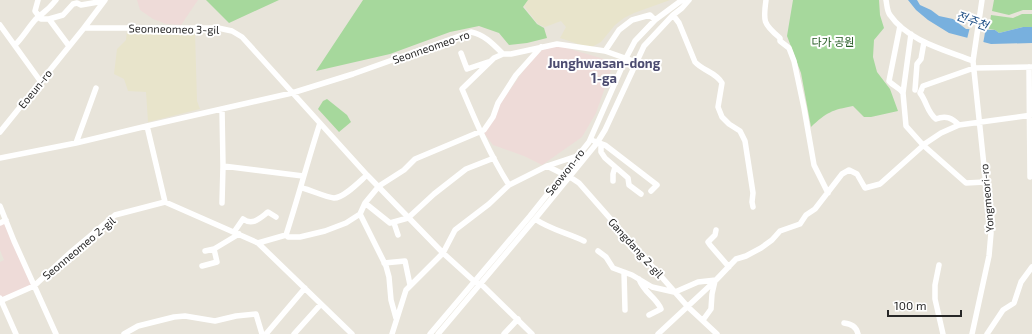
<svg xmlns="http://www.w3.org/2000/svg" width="1032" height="334" font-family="'Exo 2','Noto Sans KR',sans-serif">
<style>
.education{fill:#e8e4cb}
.medical{fill:#eedbd8}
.green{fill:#a6d89c}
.water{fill:#78b0de}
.pier{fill:#e8e4da}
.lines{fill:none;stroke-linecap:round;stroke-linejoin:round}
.minor{stroke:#fff;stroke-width:5.5}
.labels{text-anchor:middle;stroke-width:4;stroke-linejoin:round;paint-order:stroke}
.street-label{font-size:11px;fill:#272727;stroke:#fff}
.park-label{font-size:11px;fill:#235921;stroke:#fff}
.water-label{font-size:12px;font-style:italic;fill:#1d4e85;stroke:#fff}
.quarter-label{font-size:13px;font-weight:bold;fill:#4d4d71;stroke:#fff}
</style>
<rect width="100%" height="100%" fill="#e8e4da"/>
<path class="education" d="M528 0H670L634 13 624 18 615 25 601 42 590 48 560 38 566 27 561 21 545 27 538 24 524 6Z
M127 31 195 32 197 101 200 109 148 122 146 92 128 91 124 79 114 74 117 49 126 40Z"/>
<path class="medical" d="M137 0H198L181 25 166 24 153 19 140 10Z
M553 44 614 62 596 113 582 137 542 165 524 156 493 145 484 133 494 117 498 107 526 67 543 49Z
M3 221 32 286 0 298V262L4 260 0 250V223Z"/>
<path class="green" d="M206 0H279L229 23Z
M363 0H528L523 7 537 24 544 28 547 38 527 43 509 45 499 33 479 26 450 32 390 54 316 71Z
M793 0H879L880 15 884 28 874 40 873 57 877 72 890 89 898 111 871 117H864L853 106C832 110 827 112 811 127L801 73 787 36Z
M994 0H1032V10H1023L1009 15 992 11Z
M1022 14H1032V27H1023L999 33 995 30 989 29 991 15 1013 18Z
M327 99 347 115 351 122 339 132 318 109 323 101Z"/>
<path class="water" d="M908 0H917L920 5 931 10 939 16 953 19 966 29 995 30 999 33 1023 27H1032V43L991 44 949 33 928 20 916 10Z"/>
<path class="pier" d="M970 27H986L983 44 967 39Z"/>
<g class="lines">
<path class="minor" d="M38 0 35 11 41 19H49L69 46
M766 0C763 21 763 24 780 38V41L789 48 794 61 804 108 814 165 828 193
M886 0C887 5 887 11 890 15 908 41 945 50 973 61
M673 15 679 23 695 62C703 71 716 72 722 83L718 107 722 117 729 124 740 131 745 141 753 193 752 202 753 207
M49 19 63 15 73 4 77 3 81 5 104 1
M0 25 41 82
M900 26 889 81C893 86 899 87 903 93L906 126 923 145 966 183 985 182
M84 28H218L232 31 242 37 367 175 443 253 475 282 481 284 532 334
M15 45C23 37 28 28 35 20 43 12 48 11 56 0
M605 51 619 30 632 20 650 15 655 20
M461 53 467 69 488 62
M503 54 494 58 462 89C476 122 490 155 509 185
M1029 67 1030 177 1032 176
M915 90 917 64 921 59 924 42
M903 93 911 34
M222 109 223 166 222 203
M959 125C952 118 946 115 936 119 927 112 927 102 920 93L923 86 974 68 1032 67
M147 126 165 202
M0 132 84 28 105 0
M594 141 605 145 657 185 651 191
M76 143 96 88
M601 145V152L605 158 628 178 629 185 641 194
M0 158 76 143 147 126 292 93 353 74 471 32C485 35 493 44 503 54H511L557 44 605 51 636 62
M223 166 303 176
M547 166 563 174
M570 177 579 183 688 307 717 334
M613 181V174L615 167
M302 188C311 190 325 197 334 198 344 198 360 181 367 175
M365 203 390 223 408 218 434 194 466 169 494 158
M0 206 14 241 56 334
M360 214 386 266 389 277 391 300 396 318
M535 219C551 230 568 233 584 241
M0 223 6 220
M394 223 398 235
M716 230 715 235 708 242 710 245 729 267
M234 232 243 219C253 226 260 218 268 212L276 217
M286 235 288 237H300L325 231 346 223 360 214 365 203 379 186 404 170 415 159 484 130 493 117 498 103 516 75 541 47
M258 243 286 235C298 198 308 160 320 123
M205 251 214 249 239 234
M598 251 606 257 613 268 632 275 652 287 674 292
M384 263 405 261 410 285
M939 265 935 285V299L943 334
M202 266 217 262 214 249
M624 272 625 310
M639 279C644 293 656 297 661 309L649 315
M675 292 698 282 716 280
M0 298 16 334
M0 301 34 286 72 251 115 215 165 202 258 243 352 334
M703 320 711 309 712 294 715 281
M844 323C851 324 856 326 858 334
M124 334 138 326 174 317 185 316 215 321 236 316 256 314 262 334
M266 334 305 288
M294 334 321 304
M392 334 406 290 443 253 455 230 489 204 509 185 547 166 577 156
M430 334 530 216 589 142 626 58 635 41 655 20 682 0
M438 334 535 219 597 143 605 130 644 46 673 15 682 8 689 0
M504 334 518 319
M658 334 716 280 736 259 746 256 761 248 772 240 780 231 800 224 806 215 815 209 842 174 849 170 857 174 865 188 880 184 926 143 941 133 959 125 1032 115
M972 334 989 256 991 233 973 61 982 0
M987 334 1003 310 1014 303 1021 282 1032 267"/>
</g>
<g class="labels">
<g class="street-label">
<text transform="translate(174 29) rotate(1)" y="4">Seonneomeo 3-gil</text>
<text transform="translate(431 47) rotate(-19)" y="4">Seonneomeo-ro</text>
<text transform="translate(35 89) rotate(-51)" y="4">Eoeun-ro</text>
<text transform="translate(565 172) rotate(-52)" y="4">Seowon-ro</text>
<text transform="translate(987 198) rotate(-95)" y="4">Yongmeori-ro</text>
<text transform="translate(79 248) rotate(-40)" y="4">Seonneomeo 2-gil</text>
<text transform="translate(636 248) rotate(48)" y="4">Gangdang 2-gil</text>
</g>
<g class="park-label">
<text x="833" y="46">다가 공원</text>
</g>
<g class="water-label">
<text transform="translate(972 21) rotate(20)" y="4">전주천</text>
</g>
<g class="quarter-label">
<text x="604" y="68">Junghwasan-dong<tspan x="604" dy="15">1-ga</tspan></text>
</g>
</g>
<path d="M888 310v6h73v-6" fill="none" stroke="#272727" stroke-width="2"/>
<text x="894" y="310" font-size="12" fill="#272727" stroke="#ffffff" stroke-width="3" paint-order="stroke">100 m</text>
</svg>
